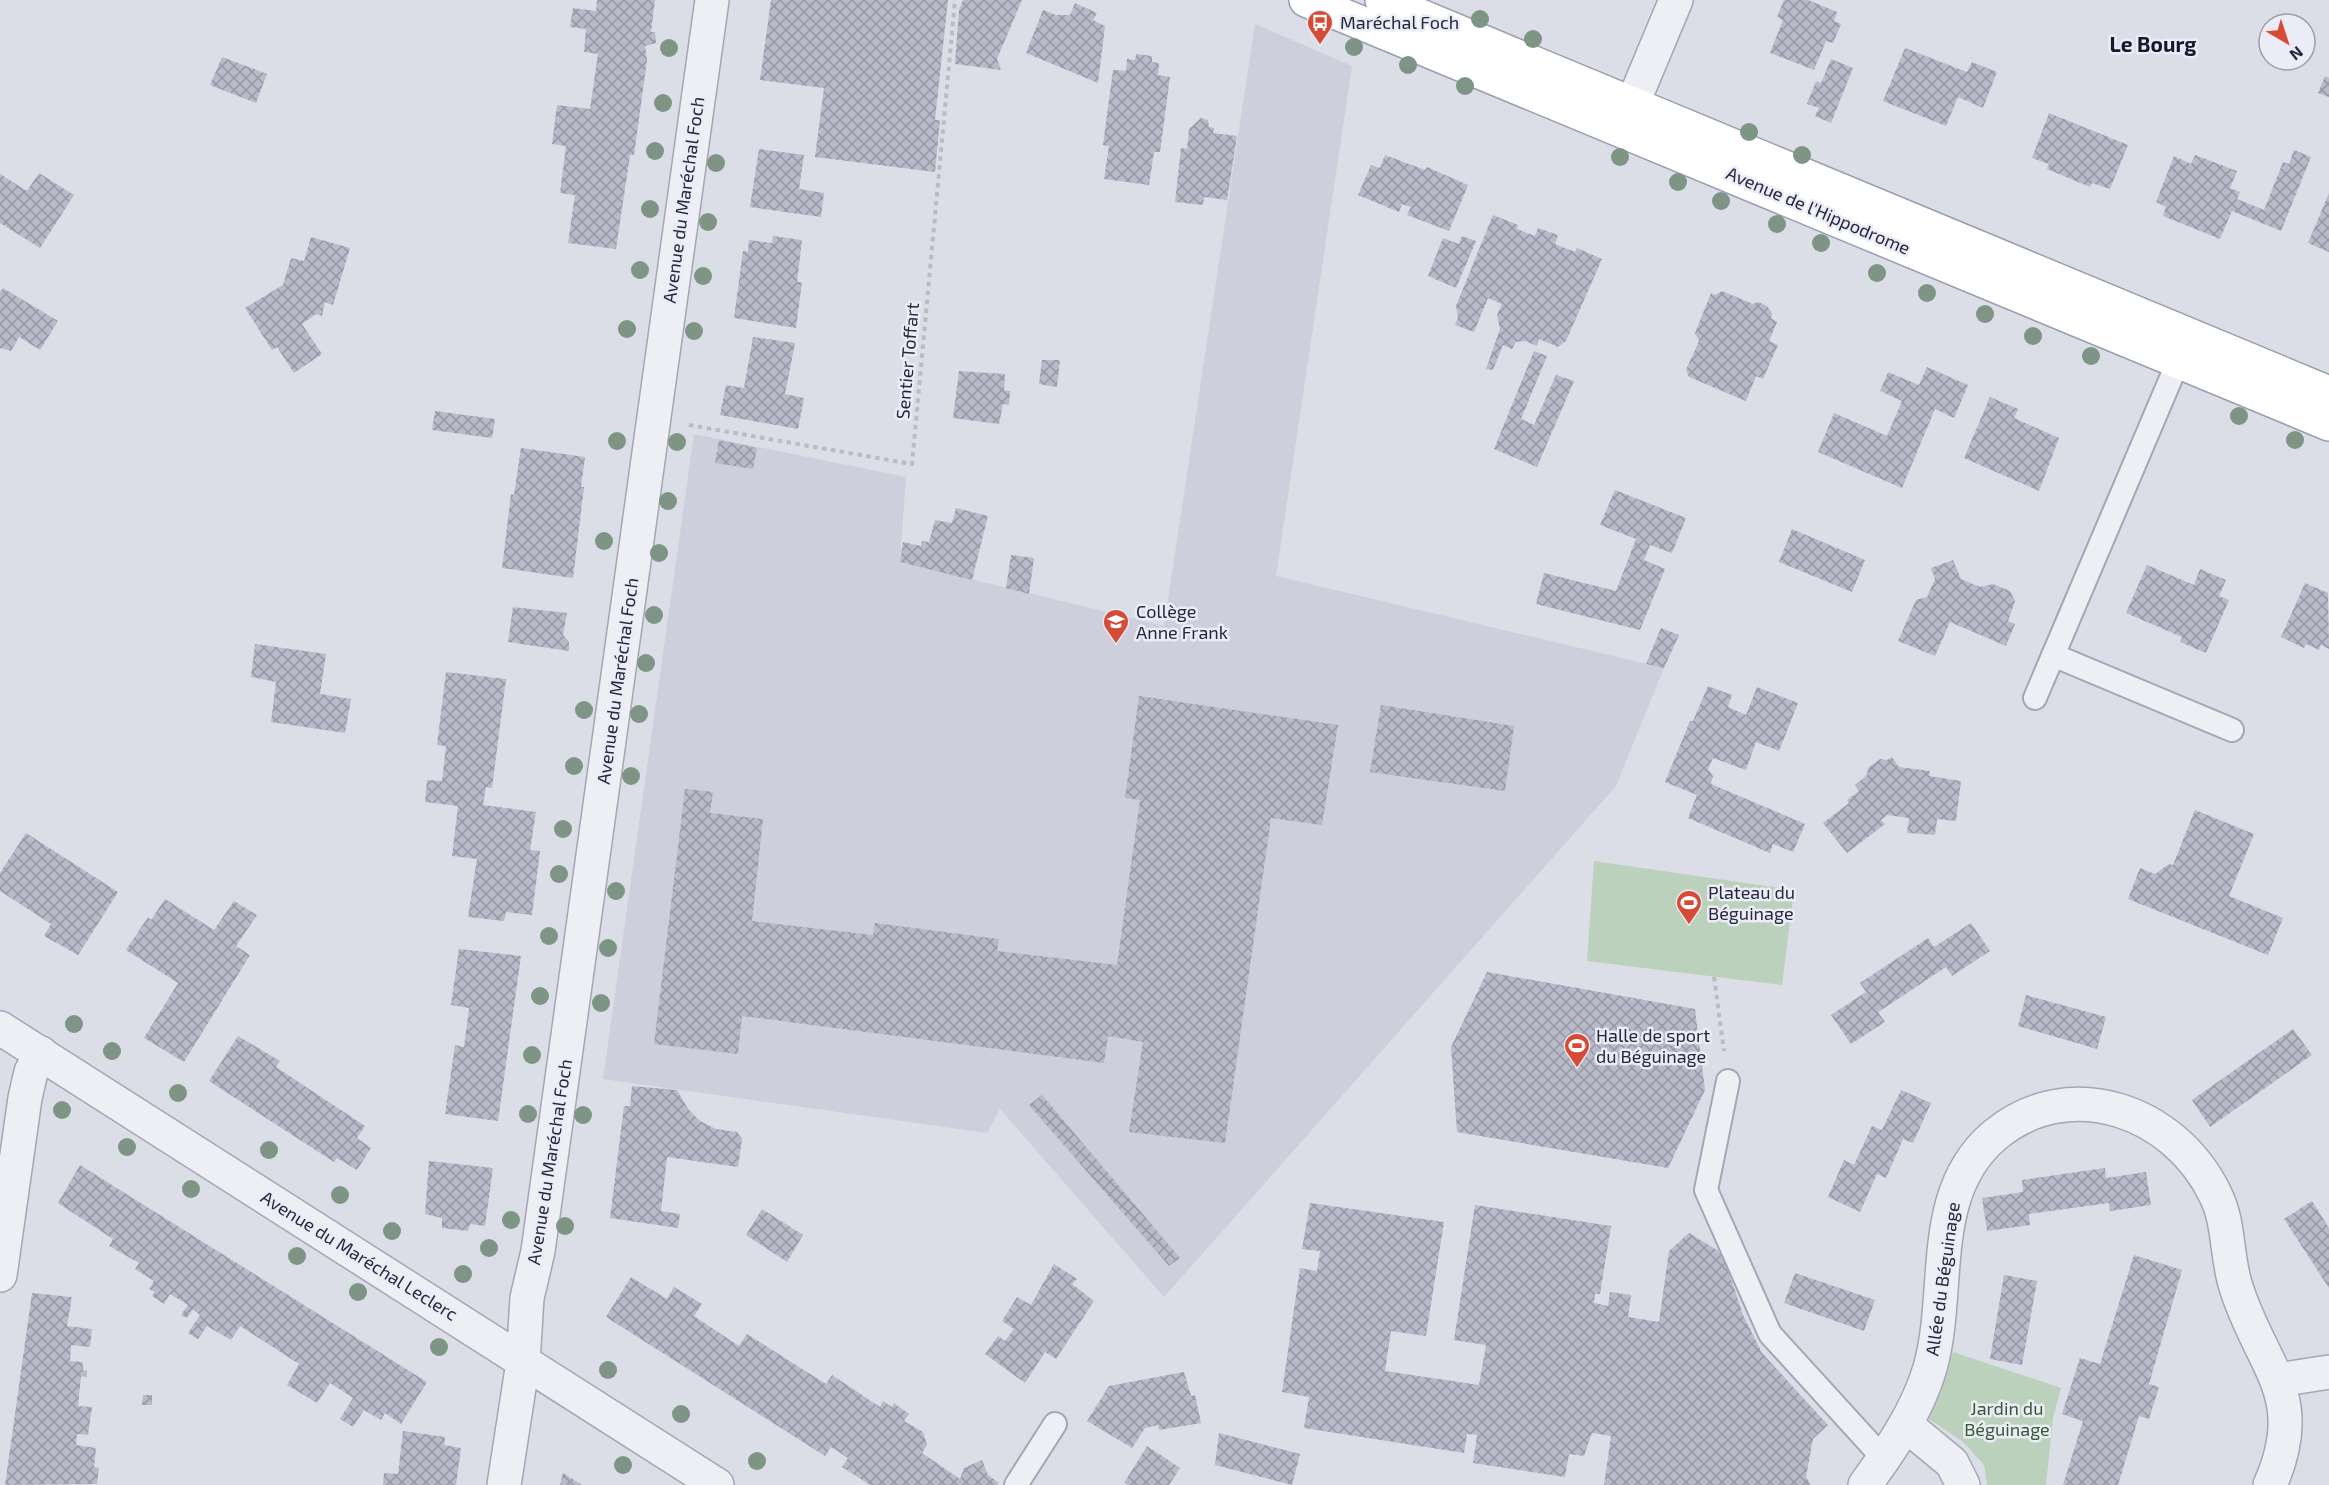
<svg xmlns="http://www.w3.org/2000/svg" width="2329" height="1485" font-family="'Exo 2',sans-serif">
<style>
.built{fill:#cdcfdc}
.green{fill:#bcd1bc}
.building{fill:url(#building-cross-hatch)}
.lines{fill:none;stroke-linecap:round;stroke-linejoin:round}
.service-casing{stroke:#a4a6b4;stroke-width:26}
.minor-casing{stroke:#a4a6b4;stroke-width:36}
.primary-casing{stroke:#9a9db3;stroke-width:36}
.path{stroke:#b9bbc5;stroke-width:4;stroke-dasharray:4.5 4.5;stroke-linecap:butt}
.service{stroke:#eeeff5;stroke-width:22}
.minor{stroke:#eeeff5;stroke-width:33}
.primary{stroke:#fff;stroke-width:33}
.tree{fill:#7e9585}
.labels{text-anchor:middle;stroke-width:5;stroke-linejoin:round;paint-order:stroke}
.poi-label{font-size:18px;fill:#24273e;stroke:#ebecf5;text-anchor:start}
.street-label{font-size:18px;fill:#24273e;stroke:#ebecf5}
.park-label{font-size:18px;fill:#315a35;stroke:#ebecf5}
.quarter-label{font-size:21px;font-weight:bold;fill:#17182e;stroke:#ebecf5}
</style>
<defs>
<pattern id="building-cross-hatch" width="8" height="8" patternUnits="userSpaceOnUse" patternTransform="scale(1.5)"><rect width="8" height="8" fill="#b8baca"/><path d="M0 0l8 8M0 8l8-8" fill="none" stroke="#9597a5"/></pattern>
</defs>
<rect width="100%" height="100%" fill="#dbdde7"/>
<path class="built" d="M1255 24 1352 66 1276 576 1664 668 1616 786 1164 1297 1000 1109 987 1133 603 1079 694 434 906 477 900 562 1164 626Z"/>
<path class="green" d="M1594 861 1794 890 1782 985 1587 961Z
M1953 1352 2061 1388 2053 1418 2046 1485H1987L1984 1465 1963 1442 1929 1419Z"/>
<path class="building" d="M597 0H655L651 32H655L656 43 645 46 647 60 634 155H630L616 249 568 243 575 195 560 193 566 146 552 144 557 105 590 109 598 54 584 52 586 29 570 27 573 8 596 11Z
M771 0H948L935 120H940L935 172 815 157 824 88 760 80Z
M963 0H1022L997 59 1001 70 955 64 959 10Z
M1784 0H1808L1837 12 1834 21 1841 24 1833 43 1826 41 1814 70 1770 53 1783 20 1777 17Z
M1075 3 1097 13 1093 20 1105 26 1098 83 1026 53 1043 10 1056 15H1070Z
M1905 48 1967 72 1972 62 1997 72 1983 108 1958 97 1946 126 1883 101Z
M1136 54 1152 56V62L1159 63 1158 75 1170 77 1160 152H1154L1149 185 1104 179 1109 146 1103 145 1113 70 1126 71 1127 59 1135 60Z
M222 57 267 74 256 103 210 85Z
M1831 59 1853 68 1831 123 1815 116 1819 108 1807 104 1816 81 1821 83Z
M2325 76 2329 78V97L2318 93Z
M2049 113 2128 145 2110 189 2092 183 2090 187 2047 169 2049 164 2032 158Z
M1201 118 1208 120 1209 127 1214 128 1213 133 1237 136 1227 200 1204 197 1203 205 1175 202 1181 148 1187 149 1189 129Z
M759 149 804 155 799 189 824 193 821 217 750 207Z
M2294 150 2311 157 2281 231 2232 211 2220 239 2163 216 2166 207 2156 202 2174 156 2191 164 2195 155 2237 171 2230 188 2240 192 2237 199 2264 210 2283 162 2289 164Z
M1385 155 1425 170 1427 167 1468 185 1449 231 1407 215 1411 207 1402 204 1399 212 1358 195 1371 165 1380 168Z
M39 173 74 195 40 248 0 223V174L27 191Z
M2329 193V252L2308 243Z
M1493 215 1518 225 1517 229 1535 236 1538 228 1558 235 1555 244 1575 252 1577 248 1602 259 1566 341 1558 347 1539 339 1537 346 1525 341 1516 342 1512 349 1503 345 1493 370 1486 369 1500 329 1497 315 1502 304 1488 298 1474 332 1455 325 1458 318 1456 306Z
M773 236 802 240 797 282H802L796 328 734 318 743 251 748 252 749 240 772 243Z
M1462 236 1476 241 1456 288 1428 276 1443 238 1459 244Z
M311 237 350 248 333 305 325 302 322 316 316 314 302 324 322 354 294 373 277 347 272 350 245 308 283 285 291 258 304 261Z
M3 288 58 321 40 350 19 337 11 351 0 348V292Z
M1722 291 1753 304 1758 302 1767 306 1772 313 1771 318 1777 322 1769 341 1778 345 1763 379 1756 376 1746 401 1689 377 1686 370 1699 341 1695 333 1711 293 1715 295Z
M753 337 795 343 785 394 804 398 798 429 720 415 726 385 744 388Z
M1534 351 1547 356 1521 419 1534 425 1556 375 1574 381 1537 467 1494 449Z
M1042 360H1060L1057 387 1039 384Z
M1927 367 1968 385 1954 418 1935 409 1902 488 1818 452 1834 413 1887 436 1902 401 1880 391 1888 372 1919 385Z
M959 371 1005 374 1004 390 1010 391 1009 405 1003 404 999 424 953 418Z
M1990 397 2018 409 2014 418 2059 438 2039 491 1964 458Z
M435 411 495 419 492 438 432 430Z
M719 440 757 448 753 469 715 463Z
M521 448 585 457 581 487H584L573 578 502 568 511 494 514 495Z
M1615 490 1686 518 1672 553 1650 545 1644 560 1665 569 1640 630 1536 604 1544 573 1616 591 1636 539 1600 525Z
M956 508 988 516 972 580 900 562 903 542 921 546 922 541 929 542 935 520 952 523Z
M1792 529 1865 560 1852 592 1779 562Z
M1011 555 1034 558 1029 594 1006 588Z
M1953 560 1961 579 1980 587 1993 584 2010 591 2015 601 2008 621 2015 624 2006 646 1950 622 1935 656 1898 641 1916 600 1927 597 1935 579 1931 568Z
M2147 565 2194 585 2200 569 2226 580 2219 596 2229 600 2206 653 2180 642 2182 637 2126 613Z
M2305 583 2328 593 2329 649 2321 645 2319 650 2306 644 2304 648 2281 637Z
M513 607 567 613 563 635 569 642V651L508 642Z
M1661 628 1679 635 1664 668 1646 664Z
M255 644 326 654 320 694 351 699 345 733 271 722 276 682 251 677Z
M446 672 506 679 492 788 486 787 483 805 536 812 530 850 540 851 532 915 506 912 504 921 468 917 477 859 452 856 458 806 425 802 427 780 442 781 446 746 437 745Z
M1708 686 1732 695 1728 707 1746 715 1757 687 1798 703 1779 751 1756 742 1746 770 1713 758 1708 769 1713 776 1711 784 1805 824 1793 852 1773 844 1770 853 1688 818 1697 795 1665 782 1690 721H1693Z
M1139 696 1338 725 1322 825 1271 818 1225 1143 1129 1132 1143 1042 1108 1036 1104 1063 742 1016 738 1054 654 1044 685 789 713 792 710 813 763 819 752 921 873 935 875 923 999 939 997 951 1117 965 1140 800 1125 798Z
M1381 705 1514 726 1505 791 1370 772Z
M1892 757 1899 767 1930 771 1929 776 1961 781 1956 821 1937 819 1935 835 1907 833 1909 818 1887 815 1881 820 1885 824 1847 853 1823 823 1849 803 1847 800 1859 791 1855 785 1867 775 1868 768 1880 759 1887 760Z
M2195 810 2254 834 2229 896 2283 918 2268 955 2128 899 2140 868 2155 874 2169 864 2173 865Z
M26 833 118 892 78 955 44 936 51 924 0 891V873Z
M165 899 214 930 234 901 257 915 236 946 250 955 184 1062 144 1038 178 983 126 950 148 917 151 920Z
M1971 923 1990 951 1952 976 1946 967 1892 1003 1878 1012 1885 1022 1851 1044 1831 1015 1866 992 1860 983 1928 938 1934 947Z
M459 949 521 956 498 1121 445 1114 455 1045 464 1047 469 1008 451 1005Z
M1487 972 1695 1009 1705 1090 1668 1168 1457 1132 1451 1047Z
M2026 995 2106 1017 2097 1049 2018 1026Z
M2293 1029 2312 1055 2210 1127 2192 1100Z
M238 1036 280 1061 276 1067 365 1126 357 1138 371 1148 357 1170 337 1158 334 1162 209 1081Z
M632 1086 677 1090 688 1109 700 1121 716 1129 737 1132 742 1139 738 1167 667 1157 661 1211 680 1214 678 1228 610 1218 624 1106H630Z
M1901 1090 1931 1103 1913 1143 1903 1139 1886 1178 1877 1174 1860 1212 1828 1197 1844 1160 1854 1165 1872 1126 1882 1130Z
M1042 1095 1180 1258 1169 1266 1029 1105Z
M429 1161 493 1168 485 1226 470 1224 468 1231 442 1228V1218L425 1214Z
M80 1165 427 1382 401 1424 385 1413 381 1420 364 1410 353 1427 340 1419 353 1398 330 1383 317 1403 287 1385 299 1364 240 1326 231 1340 207 1326 198 1339 188 1333 200 1315 193 1309 187 1318 181 1315 188 1305 170 1294 164 1304 152 1296 155 1292 149 1289 154 1281 135 1269 139 1263 109 1246 113 1239 58 1203Z
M2105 1168 2106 1178 2146 1172 2151 1205 2110 1211 2109 1203 2029 1214 2030 1225 1987 1231 1982 1198 2023 1192 2022 1180Z
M2312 1201 2329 1228V1288L2284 1219Z
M1310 1203 1444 1222 1426 1336 1391 1331 1385 1371 1479 1385 1486 1345 1454 1340 1475 1205 1611 1226 1600 1294H1595L1594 1303 1608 1306 1610 1292 1631 1295 1628 1317 1659 1322 1669 1251 1689 1233 1717 1250 1724 1258 1743 1315 1762 1353 1828 1425 1813 1439 1806 1477 1811 1485H1604L1611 1436 1592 1433 1584 1456 1569 1454 1565 1477 1473 1463 1477 1435 1467 1434 1464 1453 1304 1428 1309 1397 1282 1392 1300 1268 1317 1271 1320 1251 1302 1249Z
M762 1209 803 1235 787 1262 746 1235Z
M2134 1255 2182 1270 2149 1384 2159 1387 2149 1419 2139 1416 2118 1485H2063L2083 1421 2062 1414 2080 1358 2100 1364Z
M1054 1264 1077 1279 1072 1284 1094 1301 1056 1359 1045 1352 1025 1383 985 1354 998 1336 1005 1341 1014 1329 1002 1321 1017 1297 1031 1305Z
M1795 1273 1875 1300 1864 1331 1784 1303Z
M2004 1275 2037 1281 2022 1365 1990 1359Z
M631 1277 667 1299 674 1287 702 1304 694 1316 739 1346 747 1334 826 1384 832 1375 880 1407 883 1401 892 1407 894 1403 909 1414 904 1421 923 1432 927 1445 922 1453 960 1479 964 1468 982 1460 988 1475 999 1483 997 1485H870L842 1467 848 1458 831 1447 825 1456 606 1317Z
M32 1293 72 1297 67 1326 92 1329 90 1347 71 1345 70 1361 83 1362V1370L87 1371V1377L81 1376 78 1406 92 1407 88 1435 77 1434 76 1445 96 1448 94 1467 99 1468 97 1484 5 1485Z
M1184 1372 1191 1396 1195 1395 1201 1423 1159 1430 1158 1425 1145 1428 1132 1448 1087 1421 1109 1386Z
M143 1395H152V1405H142Z
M403 1431 445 1437 444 1445 461 1448 456 1485H383L384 1473 398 1474Z
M1219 1433 1300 1454 1292 1485 1215 1465Z
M1147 1446 1180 1468 1169 1485H1128L1124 1483Z
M563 1473 582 1485H560Z"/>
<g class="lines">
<defs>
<path id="service" d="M2053 655 2232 730
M2035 698 2183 350
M1728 1081 1706 1190 1770 1334 1884 1459
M1016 1485 1055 1424"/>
<path id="minor" d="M1622 129 1676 0
M0 1028 717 1485
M0 1275 25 1098 31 1072 41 1053
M2278 1380 2329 1372
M1906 1425 1952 1463 1963 1485
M504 1485 523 1362 527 1298 538 1251 712 0
M1865 1485C1891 1449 1917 1412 1930 1368 1952 1290 1926 1193 1995 1135 2070 1073 2175 1111 2215 1194 2230 1223 2226 1257 2236 1287 2261 1367 2310 1395 2270 1485"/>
<path id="primary" d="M1306 0 2329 424
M1382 0 2329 393"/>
</defs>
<use href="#service" class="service-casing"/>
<use href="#minor" class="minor-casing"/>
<use href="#primary" class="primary-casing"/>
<path class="path" d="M689 425 912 464 955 0
M1714 977 1724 1051"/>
<use href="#service" class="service"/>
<use href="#minor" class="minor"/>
<use href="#primary" class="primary"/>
</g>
<g class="tree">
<circle cx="1480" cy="19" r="9"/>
<circle cx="1533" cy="39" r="9"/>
<circle cx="1354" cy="47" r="9"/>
<circle cx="669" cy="48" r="9"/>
<circle cx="1408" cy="65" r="9"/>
<circle cx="1465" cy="86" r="9"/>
<circle cx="663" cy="103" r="9"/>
<circle cx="1749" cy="132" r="9"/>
<circle cx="655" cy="151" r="9"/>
<circle cx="1802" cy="155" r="9"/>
<circle cx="1620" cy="157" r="9"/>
<circle cx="716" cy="163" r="9"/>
<circle cx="1678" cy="182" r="9"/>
<circle cx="1721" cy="201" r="9"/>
<circle cx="650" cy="209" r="9"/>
<circle cx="708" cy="222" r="9"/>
<circle cx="1777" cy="224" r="9"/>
<circle cx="1821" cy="243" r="9"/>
<circle cx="640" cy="270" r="9"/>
<circle cx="1877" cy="273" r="9"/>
<circle cx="703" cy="276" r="9"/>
<circle cx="1927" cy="293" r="9"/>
<circle cx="1985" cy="314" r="9"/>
<circle cx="627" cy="329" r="9"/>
<circle cx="694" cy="331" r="9"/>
<circle cx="2033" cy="336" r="9"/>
<circle cx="2091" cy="356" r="9"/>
<circle cx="2239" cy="416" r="9"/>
<circle cx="2295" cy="440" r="9"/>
<circle cx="617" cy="441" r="9"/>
<circle cx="677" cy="442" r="9"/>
<circle cx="668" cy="501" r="9"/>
<circle cx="604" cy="541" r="9"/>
<circle cx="659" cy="553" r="9"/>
<circle cx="654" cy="615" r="9"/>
<circle cx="646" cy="663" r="9"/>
<circle cx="584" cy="710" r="9"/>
<circle cx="639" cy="714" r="9"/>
<circle cx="574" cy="766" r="9"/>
<circle cx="631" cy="776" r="9"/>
<circle cx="563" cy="829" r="9"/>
<circle cx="559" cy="874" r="9"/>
<circle cx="616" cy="891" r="9"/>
<circle cx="549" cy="936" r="9"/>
<circle cx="608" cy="948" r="9"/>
<circle cx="540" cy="996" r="9"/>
<circle cx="601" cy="1003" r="9"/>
<circle cx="74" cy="1024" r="9"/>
<circle cx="112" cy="1051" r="9"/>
<circle cx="532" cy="1055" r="9"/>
<circle cx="178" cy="1093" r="9"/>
<circle cx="62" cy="1110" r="9"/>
<circle cx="528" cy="1114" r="9"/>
<circle cx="583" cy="1115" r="9"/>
<circle cx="127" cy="1147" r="9"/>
<circle cx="269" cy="1150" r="9"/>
<circle cx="191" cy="1189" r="9"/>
<circle cx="340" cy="1195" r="9"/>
<circle cx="511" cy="1220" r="9"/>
<circle cx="565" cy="1226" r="9"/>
<circle cx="392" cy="1231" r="9"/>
<circle cx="489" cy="1248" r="9"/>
<circle cx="297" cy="1256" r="9"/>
<circle cx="463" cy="1274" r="9"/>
<circle cx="358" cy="1292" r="9"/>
<circle cx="439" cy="1347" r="9"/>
<circle cx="608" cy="1370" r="9"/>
<circle cx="681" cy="1414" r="9"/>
<circle cx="757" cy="1461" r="9"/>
<circle cx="623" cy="1465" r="9"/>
</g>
<defs>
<symbol id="bus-pin" viewBox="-11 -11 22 30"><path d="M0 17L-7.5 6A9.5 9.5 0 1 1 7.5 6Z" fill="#d64b36" stroke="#ebecf5"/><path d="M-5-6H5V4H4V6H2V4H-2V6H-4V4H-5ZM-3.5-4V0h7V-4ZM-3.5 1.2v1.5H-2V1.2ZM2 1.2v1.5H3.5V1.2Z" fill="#fff"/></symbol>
<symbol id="school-pin" viewBox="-11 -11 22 30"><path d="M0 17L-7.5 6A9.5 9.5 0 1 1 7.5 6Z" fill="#d64b36" stroke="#ebecf5"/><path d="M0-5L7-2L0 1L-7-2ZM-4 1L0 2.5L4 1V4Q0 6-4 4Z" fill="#fff"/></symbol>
<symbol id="stadium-pin" viewBox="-11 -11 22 30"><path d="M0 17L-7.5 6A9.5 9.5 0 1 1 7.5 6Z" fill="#d64b36" stroke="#ebecf5"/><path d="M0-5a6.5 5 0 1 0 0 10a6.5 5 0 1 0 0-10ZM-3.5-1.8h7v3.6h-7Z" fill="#fff"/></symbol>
</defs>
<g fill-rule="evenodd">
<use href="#bus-pin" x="1305" y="8" width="30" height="40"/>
<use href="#school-pin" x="1101" y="607" width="30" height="40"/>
<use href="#stadium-pin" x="1674" y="888" width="30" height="40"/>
<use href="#stadium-pin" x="1562" y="1031" width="30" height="40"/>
</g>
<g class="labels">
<g class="poi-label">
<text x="1340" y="29">Maréchal Foch</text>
<text x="1136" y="618">Collège<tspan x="1136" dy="21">Anne Frank</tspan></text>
<text x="1708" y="899">Plateau du<tspan x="1708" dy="21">Béguinage</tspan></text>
<text x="1596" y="1042">Halle de sport<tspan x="1596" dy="21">du Béguinage</tspan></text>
</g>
<g class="street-label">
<text transform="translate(684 200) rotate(-82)" y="6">Avenue du Maréchal Foch</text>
<text transform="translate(1818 211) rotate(23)" y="6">Avenue de l'Hippodrome</text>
<text transform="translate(908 361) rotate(-85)" y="6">Sentier Toffart</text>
<text transform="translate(618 681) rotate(-82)" y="6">Avenue du Maréchal Foch</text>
<text transform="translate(550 1162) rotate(-81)" y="6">Avenue du Maréchal Foch</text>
<text transform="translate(359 1256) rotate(32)" y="6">Avenue du Maréchal Leclerc</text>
<text transform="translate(1943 1279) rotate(-82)" y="6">Allée du Béguinage</text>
</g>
<g class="park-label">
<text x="2007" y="1415">Jardin du<tspan x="2007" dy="21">Béguinage</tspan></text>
</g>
<g class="quarter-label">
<text x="2153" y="52">Le Bourg</text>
</g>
</g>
<g transform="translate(2287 42) rotate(141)"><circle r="28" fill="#ebecf5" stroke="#9b9dac" stroke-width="1.5"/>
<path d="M0-4.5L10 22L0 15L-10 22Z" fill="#d64b36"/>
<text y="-9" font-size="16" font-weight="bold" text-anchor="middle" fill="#24273e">N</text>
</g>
</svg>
